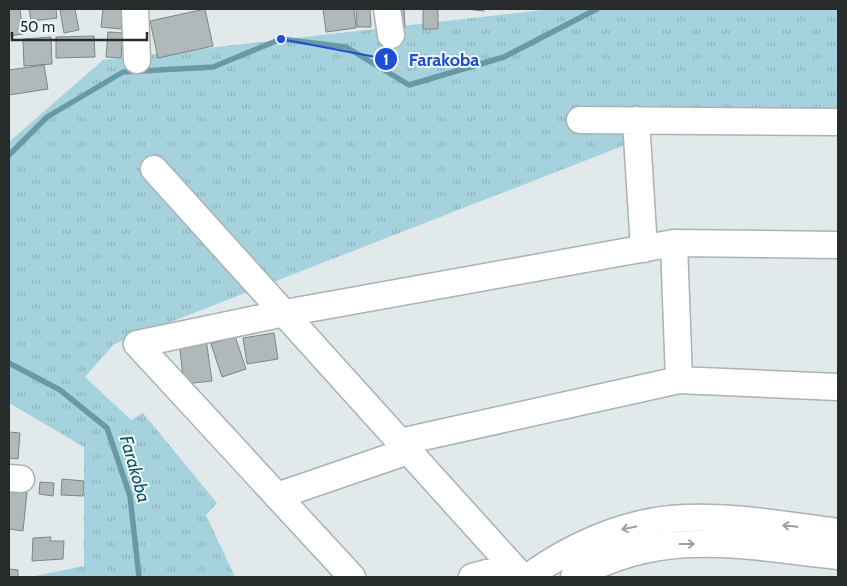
<svg xmlns="http://www.w3.org/2000/svg" width="847" height="586" font-family="Cabin,sans-serif">
<style>
.grass{fill:url(#grass-tufts)}
.lines{fill:none;stroke-linecap:round;stroke-linejoin:round}
.stream{stroke:#689aa6;stroke-width:5.5}
.building{fill:#b0b8ba;stroke:#7d8587}
.minor-casing{stroke:#aab2b4;stroke-width:29}
.minor{stroke:#fff;stroke-width:26}
.oneway{stroke:#9ea0a0}
.labels{text-anchor:middle;stroke-width:4;stroke-linejoin:round;paint-order:stroke}
.water-label{font-size:18px;font-style:italic;fill:#0d5563;stroke:#eef6f8}
.leader{fill:none;stroke:#1d4ed8;stroke-width:2}
.callout-dot{fill:#1d4ed8;stroke:#eef6f8;stroke-width:2}
.mark-label{font-size:15px;text-anchor:middle;font-weight:bold;fill:#fff}
.callout-label{font-size:18px;text-anchor:middle;font-weight:bold;fill:#1d4ed8;stroke:#eef6f8;stroke-width:4;stroke-linejoin:round;paint-order:stroke}
</style>
<defs>
<pattern id="grass-tufts" width="24" height="20" patternUnits="userSpaceOnUse" patternTransform="scale(1.25)"><rect width="24" height="20" fill="#a6d2dd"/><path d="M3 7l-1-3M5 7V3M7 7l1-3M15 17l-1-3M17 17v-4M19 17l1-3" fill="none" stroke="#8fb4be"/></pattern>
</defs>
<rect width="100%" height="100%" fill="#e1e9eb"/>
<path class="grass" d="M551 9H838V122L692 119 114 344 85 377 131 420 143 413 217 503 206 515 235 577H30L84 566V447L9 403V142L103 60Z"/>
<g class="lines">
<path class="stream" d="M9 155 47 117 123 72 213 67 281 39 346 47 409 85 504 57 597 9
M9 363 60 390 107 428 130 496 139 577"/>
</g>
<path class="building" d="M9 9H20L23 34 9 36Z
M29 9H56L57 18 31 21Z
M75 9 79 30 64 33 60 10Z
M103 9H123L121 29 101 27Z
M205 9 213 46 158 58 150 21Z
M323 9H354L356 28 326 32Z
M356 9H370L371 27H357Z
M391 9H404L405 27 393 28Z
M423 9H438V29H423Z
M465 9H484V11Z
M108 32 123 33 121 58 106 57Z
M94 36 95 57 56 58V37Z
M51 37 52 64 24 66 23 39Z
M44 65 48 89 9 95V70Z
M274 333 278 359 247 364 243 338Z
M235 336 246 369 222 377 211 344Z
M206 339 212 381 184 384 179 342Z
M9 432 20 433 18 459 9 458Z
M62 479 84 481 83 496 61 495Z
M40 482 54 483 53 496 39 494Z
M9 491 27 492 23 531 9 529Z
M51 537 50 541H64L63 559 32 561 33 538Z
M9 569 18 570V577H9Z"/>
<g class="lines">
<defs>
<path id="minor" d="M135 9 137 60
M387 9 391 35
M580 120 838 122
M636 120 644 249
M154 169 522 577
M674 243 679 380
M137 344 285 313 674 243 838 245
M137 344 352 577
M400 442 679 380 838 387
M9 478 21 479
M277 496 408 451
M472 577 512 566
M528 577C569 547 620 524 671 519 726 514 784 525 838 532
M574 577C663 526 742 546 838 556"/>
</defs>
<use href="#minor" class="minor-casing"/>
<use href="#minor" class="minor"/>
</g>
<defs><path id="oneway-shaft" d="M-6 0H5M1.5-3L5.5 0L1.5 3" fill="none" stroke-width="1.6" stroke-linecap="round" stroke-linejoin="round" transform="scale(1.25)"/></defs>
<g class="oneway">
<use href="#oneway-shaft" transform="translate(790 526) rotate(-174)"/>
<use href="#oneway-shaft" transform="translate(629 528) rotate(168)"/>
<use href="#oneway-shaft" transform="translate(687 544)"/>
</g>
<g class="labels">
<g class="water-label">
<text transform="translate(135 469) rotate(74)" y="6">Farakoba</text>
</g>
</g>
<path class="leader" d="M281 39L386 59"/>
<g class="callout-dot">
<circle cx="281" cy="39" r="5"/>
<circle cx="386" cy="59" r="12"/>
</g>
<g class="mark-label">
<text x="386" y="65">1</text>
</g>
<g class="callout-label">
<text x="444" y="66">Farakoba</text>
</g>
<rect width="847" height="586" fill="none" stroke="#282b2c" stroke-width="20"/>
<path d="M12 32v8h135v-8" fill="none" stroke="#282b2c" stroke-width="2.5"/>
<text x="20" y="32" font-size="15" fill="#282b2c" stroke="#eef6f8" stroke-width="4" paint-order="stroke">50 m</text>
</svg>
